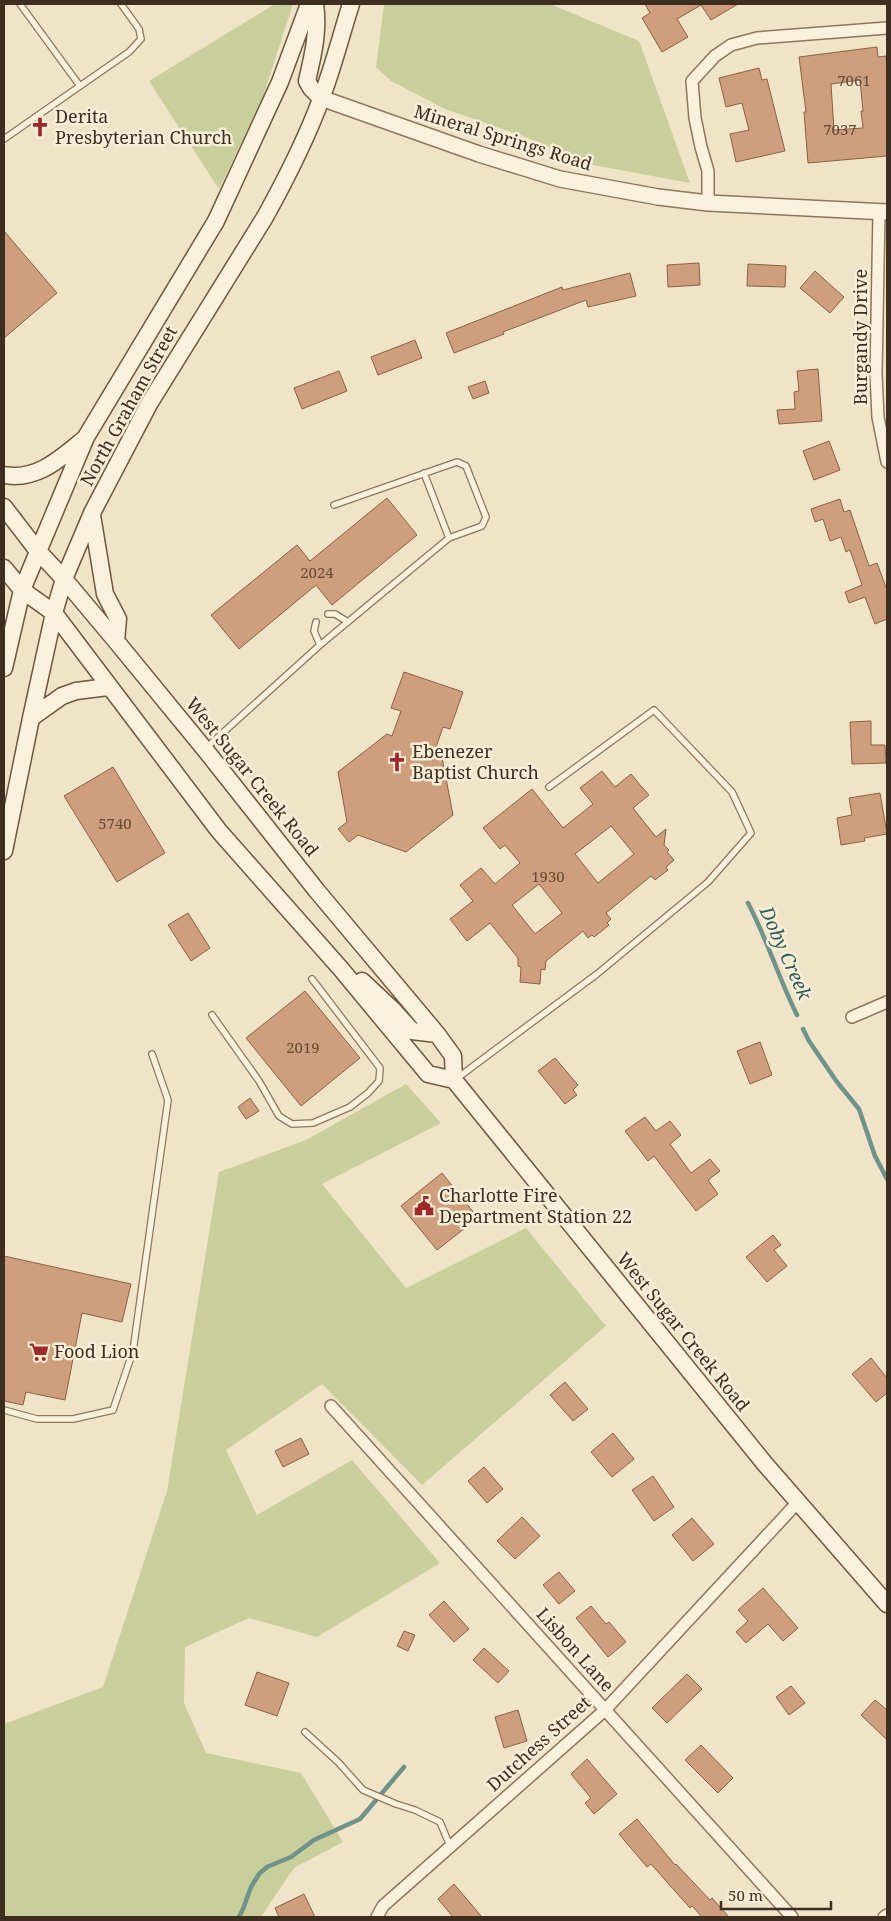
<svg xmlns="http://www.w3.org/2000/svg" width="891" height="1921" font-family="'Noto Serif',serif">
<style>
.green{fill:#c9cf9b}
.lines{fill:none;stroke-linecap:round;stroke-linejoin:round}
.stream{stroke:#6f938a;stroke-width:4.5}
.building{fill:#cf9f7d;stroke:#8d5f41;fill-rule:evenodd}
.service-casing{stroke:#8d765c;stroke-width:8}
.minor-casing{stroke:#8d765c;stroke-width:14}
.tertiary-casing{stroke:#8d765c;stroke-width:18}
.secondary-casing{stroke:#6f573f;stroke-width:19}
.service{stroke:#faf1dc;stroke-width:5.5}
.minor{stroke:#faf1dc;stroke-width:11}
.tertiary{stroke:#faf1dc;stroke-width:15}
.secondary{stroke:#faf1dc;stroke-width:16}
.labels{text-anchor:middle;stroke-width:5;stroke-linejoin:round;paint-order:stroke}
.number-label{font-size:15px;fill:#624a37}
.poi-label{font-size:18px;fill:#3d2e20;stroke:#f7eed8;text-anchor:start}
.street-label{font-size:18px;fill:#3d2e20;stroke:#f7eed8}
.water-label{font-size:19px;font-style:italic;fill:#2f5d5a;stroke:#f7eed8}
</style>
<rect width="100%" height="100%" fill="#f0e4c8"/>
<path class="green" d="M275 4H293L262 100 219 189 149 81Z
M384 4H550L639 41 690 183 593 165 523 136 445 109 391 81 376 67Z
M406 1084 441 1123 322 1184 406 1288 526 1228 606 1326 422 1485 322 1384 226 1450 257 1515 352 1460 440 1563 317 1637 249 1618 185 1647 184 1703 206 1753 301 1773 343 1842 294 1868 261 1917H4V1724L103 1687 167 1491 219 1172 306 1140Z"/>
<g class="lines">
<path class="stream" d="M748 903C767 939 779 979 797 1015
M803 1029 809 1041 837 1082 859 1109 875 1156 887 1179
M239 1917 243 1909 251 1887 259 1874 267 1867 291 1857 314 1840 360 1819 404 1767"/>
</g>
<path class="building" d="M645 4H738L711 20 701 5 677 19 688 37 662 52 642 18 650 13Z
M877 47 878 57 886 56 887 68V156L808 163 804 112H806L799 57ZM860 80 863 111H861L863 128 834 130 831 84Z
M759 68 762 80 767 79 785 151 736 162 730 134 749 130 742 103 726 107 719 78Z
M4 231 57 293 4 338Z
M699 263 700 285 668 287 667 265Z
M748 264 786 266 785 287 747 286Z
M815 271 844 297 830 313 800 288Z
M630 273 636 296 588 307 586 300 503 332 504 334 454 353 446 333 562 287 563 290Z
M415 340 422 358 378 375 371 357Z
M818 369 822 421 779 424 777 410 795 409 794 392 799 391 797 371Z
M339 371 347 391 302 409 294 388Z
M485 381 489 393 473 399 468 387Z
M829 441 840 470 814 480 803 451Z
M387 498 417 535 332 605 316 585 239 649 211 615 297 545 310 561Z
M840 499 844 512 850 510 869 566 877 563 887 590V619L875 624 865 597 849 603 845 592 862 585 850 550 846 552 841 537 830 541 823 519 815 522 811 509Z
M404 672 463 692 450 729 443 727 435 750 441 752 453 815 406 852 358 835 349 842 338 829 347 822 338 772 387 734 392 736 401 711 391 708Z
M871 721V745H885L886 763 852 764 850 722Z
M113 767 165 853 117 882 64 796Z
M602 771 615 787 631 774 641 786 649 795 633 808 656 837 666 829 664 845 669 850 667 852 674 860 666 867 668 870 655 880 651 876 606 913 611 919 607 923 609 925 603 930 594 937 592 935 588 938 583 931 546 961 545 970 541 969 540 984 520 982 521 967 518 966V958L490 923 467 941 450 919 473 901 460 885 481 868 495 884 520 863 505 845 500 849 483 828 532 789 563 828 593 804 580 788ZM611 826 634 854 598 883 575 854ZM539 884 562 913 535 934 512 905Z
M880 793 887 834 864 838 865 841 841 845 837 818 852 815 849 798Z
M188 913 210 948 191 961 168 925Z
M305 991 360 1058 301 1106 246 1038Z
M760 1042 772 1075 750 1084 737 1051Z
M555 1058 578 1085 573 1090 577 1095 565 1104 538 1071Z
M250 1098 259 1111 246 1119 238 1107Z
M645 1117 656 1131 670 1121 681 1135 670 1144 691 1173 710 1159 720 1171 708 1180 718 1194 696 1211 654 1156 648 1161 625 1131Z
M442 1173 478 1218 437 1250 401 1206Z
M773 1235 781 1245 774 1250 787 1266 767 1282 746 1257Z
M4 1256 131 1284 122 1322 82 1313 65 1400 26 1392 23 1405 4 1401Z
M871 1358 887 1378V1393L876 1402 852 1374Z
M565 1382 588 1409 573 1421 550 1395Z
M613 1433 634 1459 612 1477 591 1452Z
M301 1438 309 1454 283 1467 275 1451Z
M484 1467 503 1489 487 1503 468 1481Z
M653 1476 674 1507 654 1521 632 1490Z
M522 1517 540 1536 515 1559 497 1541Z
M692 1518 714 1544 693 1561 672 1535Z
M559 1572 575 1591 559 1604 543 1585Z
M763 1588 798 1628 783 1641 768 1624 746 1643 736 1632 748 1621 738 1610Z
M444 1601 469 1629 454 1642 429 1615Z
M591 1606 606 1624 609 1622 626 1642 608 1657 576 1618Z
M404 1631 415 1635 408 1651 397 1646Z
M484 1648 509 1671 498 1683 473 1660Z
M257 1672 289 1683 277 1716 245 1705Z
M687 1674 702 1689 667 1723 652 1708Z
M791 1686 805 1703 789 1715 776 1697Z
M875 1700 887 1710V1740L861 1715Z
M518 1710 527 1741 504 1748 495 1717Z
M701 1745 733 1778 718 1793 685 1760Z
M587 1759 617 1794 594 1814 585 1803 591 1798 571 1774Z
M637 1819 675 1865 676 1864 710 1900 712 1898 729 1917H702L692 1906 690 1908 651 1864 647 1867 619 1834Z
M454 1884 482 1917H453L438 1899Z
M304 1894 315 1917H279L275 1908Z"/>
<g class="lines">
<defs>
<path id="service" d="M80 86 129 52 141 39 139 29 121 4
M4 139 80 86 20 4
M424 473 449 538
M328 614H335L348 622
M316 622 314 631 320 645
M206 748 320 645 449 538 482 526 486 517 466 466 457 462 334 505
M212 1015 259 1081 279 1116 292 1124 313 1123 350 1107 368 1093 379 1081 380 1068 312 979
M456 1079 597 974 708 882 751 833 732 792 654 710 549 787
M4 1410 37 1419H73L113 1410 133 1351 168 1100 152 1054
M305 1732 338 1762 363 1790 396 1804 415 1810 440 1822 450 1846"/>
<path id="minor" d="M708 203V171L701 147 695 118 692 81 715 56 731 45 757 38 887 28
M879 212 876 374 878 417 887 462
M852 1017 887 1002
M331 1406 792 1917
M377 1917 383 1906 605 1710 798 1502
M884 1917 887 1915"/>
<path id="tertiary" d="M321 98 479 154 560 179 658 197 708 203 887 212"/>
<path id="secondary" d="M315 4C319 31 313 55 307 81L311 88 321 98
M4 475C36 481 60 459 83 440
M4 507 37 550 64 579 116 641 207 752 317 891 437 1034 453 1056 454 1080 765 1464 887 1604
M92 515 105 594 118 619 116 641
M4 568 22 590 54 613 219 831 341 969 428 1074 454 1080
M4 668 22 590 86 437 216 221 280 82 309 4
M31 718 62 696 76 691 108 687
M4 851 31 718 54 613 64 579 92 513 149 404 265 217C286 179 306 140 321 99 333 68 341 35 351 4
M362 981 392 1009 412 1031 437 1034"/>
</defs>
<use href="#service" class="service-casing"/>
<use href="#minor" class="minor-casing"/>
<use href="#tertiary" class="tertiary-casing"/>
<use href="#secondary" class="secondary-casing"/>
<use href="#service" class="service"/>
<use href="#minor" class="minor"/>
<use href="#tertiary" class="tertiary"/>
<use href="#secondary" class="secondary"/>
</g>
<defs>
<symbol id="church-bare" viewBox="-9 -9 18 18"><path d="M-1.2-6h2.4v3.5h3.3v2.4h-3.3V6h-2.4V-.1h-3.3v-2.4h3.3Z" fill="#9e2a2b" stroke="#f7eed8" stroke-width="2.5" paint-order="stroke"/></symbol>
<symbol id="civic-bare" viewBox="-9 -9 18 18"><path d="M-.6-6.5H3V-4.5H.6V-3L4-1V1h2V6H-6V1h2V-1L-.6-3ZM-1.2 2.5V6h2.4V2.5Z" fill="#9e2a2b" stroke="#f7eed8" stroke-width="2.5" paint-order="stroke"/></symbol>
<symbol id="supermarket-bare" viewBox="-9 -9 18 18"><path d="M-6-5.5h2.5l.6 2H6L4.5 2H-2.5L-4.4-4H-6ZM-1.5 3.2a1.3 1.3 0 1 0 .1 0ZM3 3.2a1.3 1.3 0 1 0 .1 0Z" fill="#9e2a2b" stroke="#f7eed8" stroke-width="2.5" paint-order="stroke"/></symbol>
</defs>
<g fill-rule="evenodd">
<use href="#church-bare" x="26" y="113" width="28" height="28"/>
<use href="#church-bare" x="383" y="748" width="28" height="28"/>
<use href="#civic-bare" x="410" y="1192" width="28" height="28"/>
<use href="#supermarket-bare" x="25" y="1338" width="28" height="28"/>
</g>
<g class="labels">
<g class="number-label">
<text x="854" y="86">7061</text>
<text x="840" y="135">7037</text>
<text x="317" y="578">2024</text>
<text x="115" y="829">5740</text>
<text x="548" y="882">1930</text>
<text x="303" y="1053">2019</text>
</g>
<g class="poi-label">
<text x="55" y="123">Derita<tspan x="55" dy="21">Presbyterian Church</tspan></text>
<text x="412" y="758">Ebenezer<tspan x="412" dy="21">Baptist Church</tspan></text>
<text x="439" y="1202">Charlotte Fire<tspan x="439" dy="21">Department Station 22</tspan></text>
<text x="54" y="1358">Food Lion</text>
</g>
<g class="street-label">
<text transform="translate(503 138) rotate(17)" y="6">Mineral Springs Road</text>
<text transform="translate(861 337) rotate(-90)" y="6">Burgandy Drive</text>
<text transform="translate(129 406) rotate(-61)" y="6">North Graham Street</text>
<text transform="translate(252 777) rotate(51)" y="6">West Sugar Creek Road</text>
<text transform="translate(683 1332) rotate(51)" y="6">West Sugar Creek Road</text>
<text transform="translate(575 1650) rotate(48)" y="6">Lisbon Lane</text>
<text transform="translate(539 1744) rotate(-42)" y="6">Dutchess Street</text>
</g>
<g class="water-label">
<text transform="translate(786 953) rotate(66)" y="7">Doby Creek</text>
</g>
</g>
<rect width="891" height="1921" fill="none" stroke="#3d2e20" stroke-width="10"/>
<path d="M721 1901v8h110v-8" fill="none" stroke="#3d2e20" stroke-width="2.5"/>
<text x="728" y="1901" font-size="15" fill="#3d2e20" stroke="#f7eed8" stroke-width="4" paint-order="stroke">50 m</text>
</svg>
